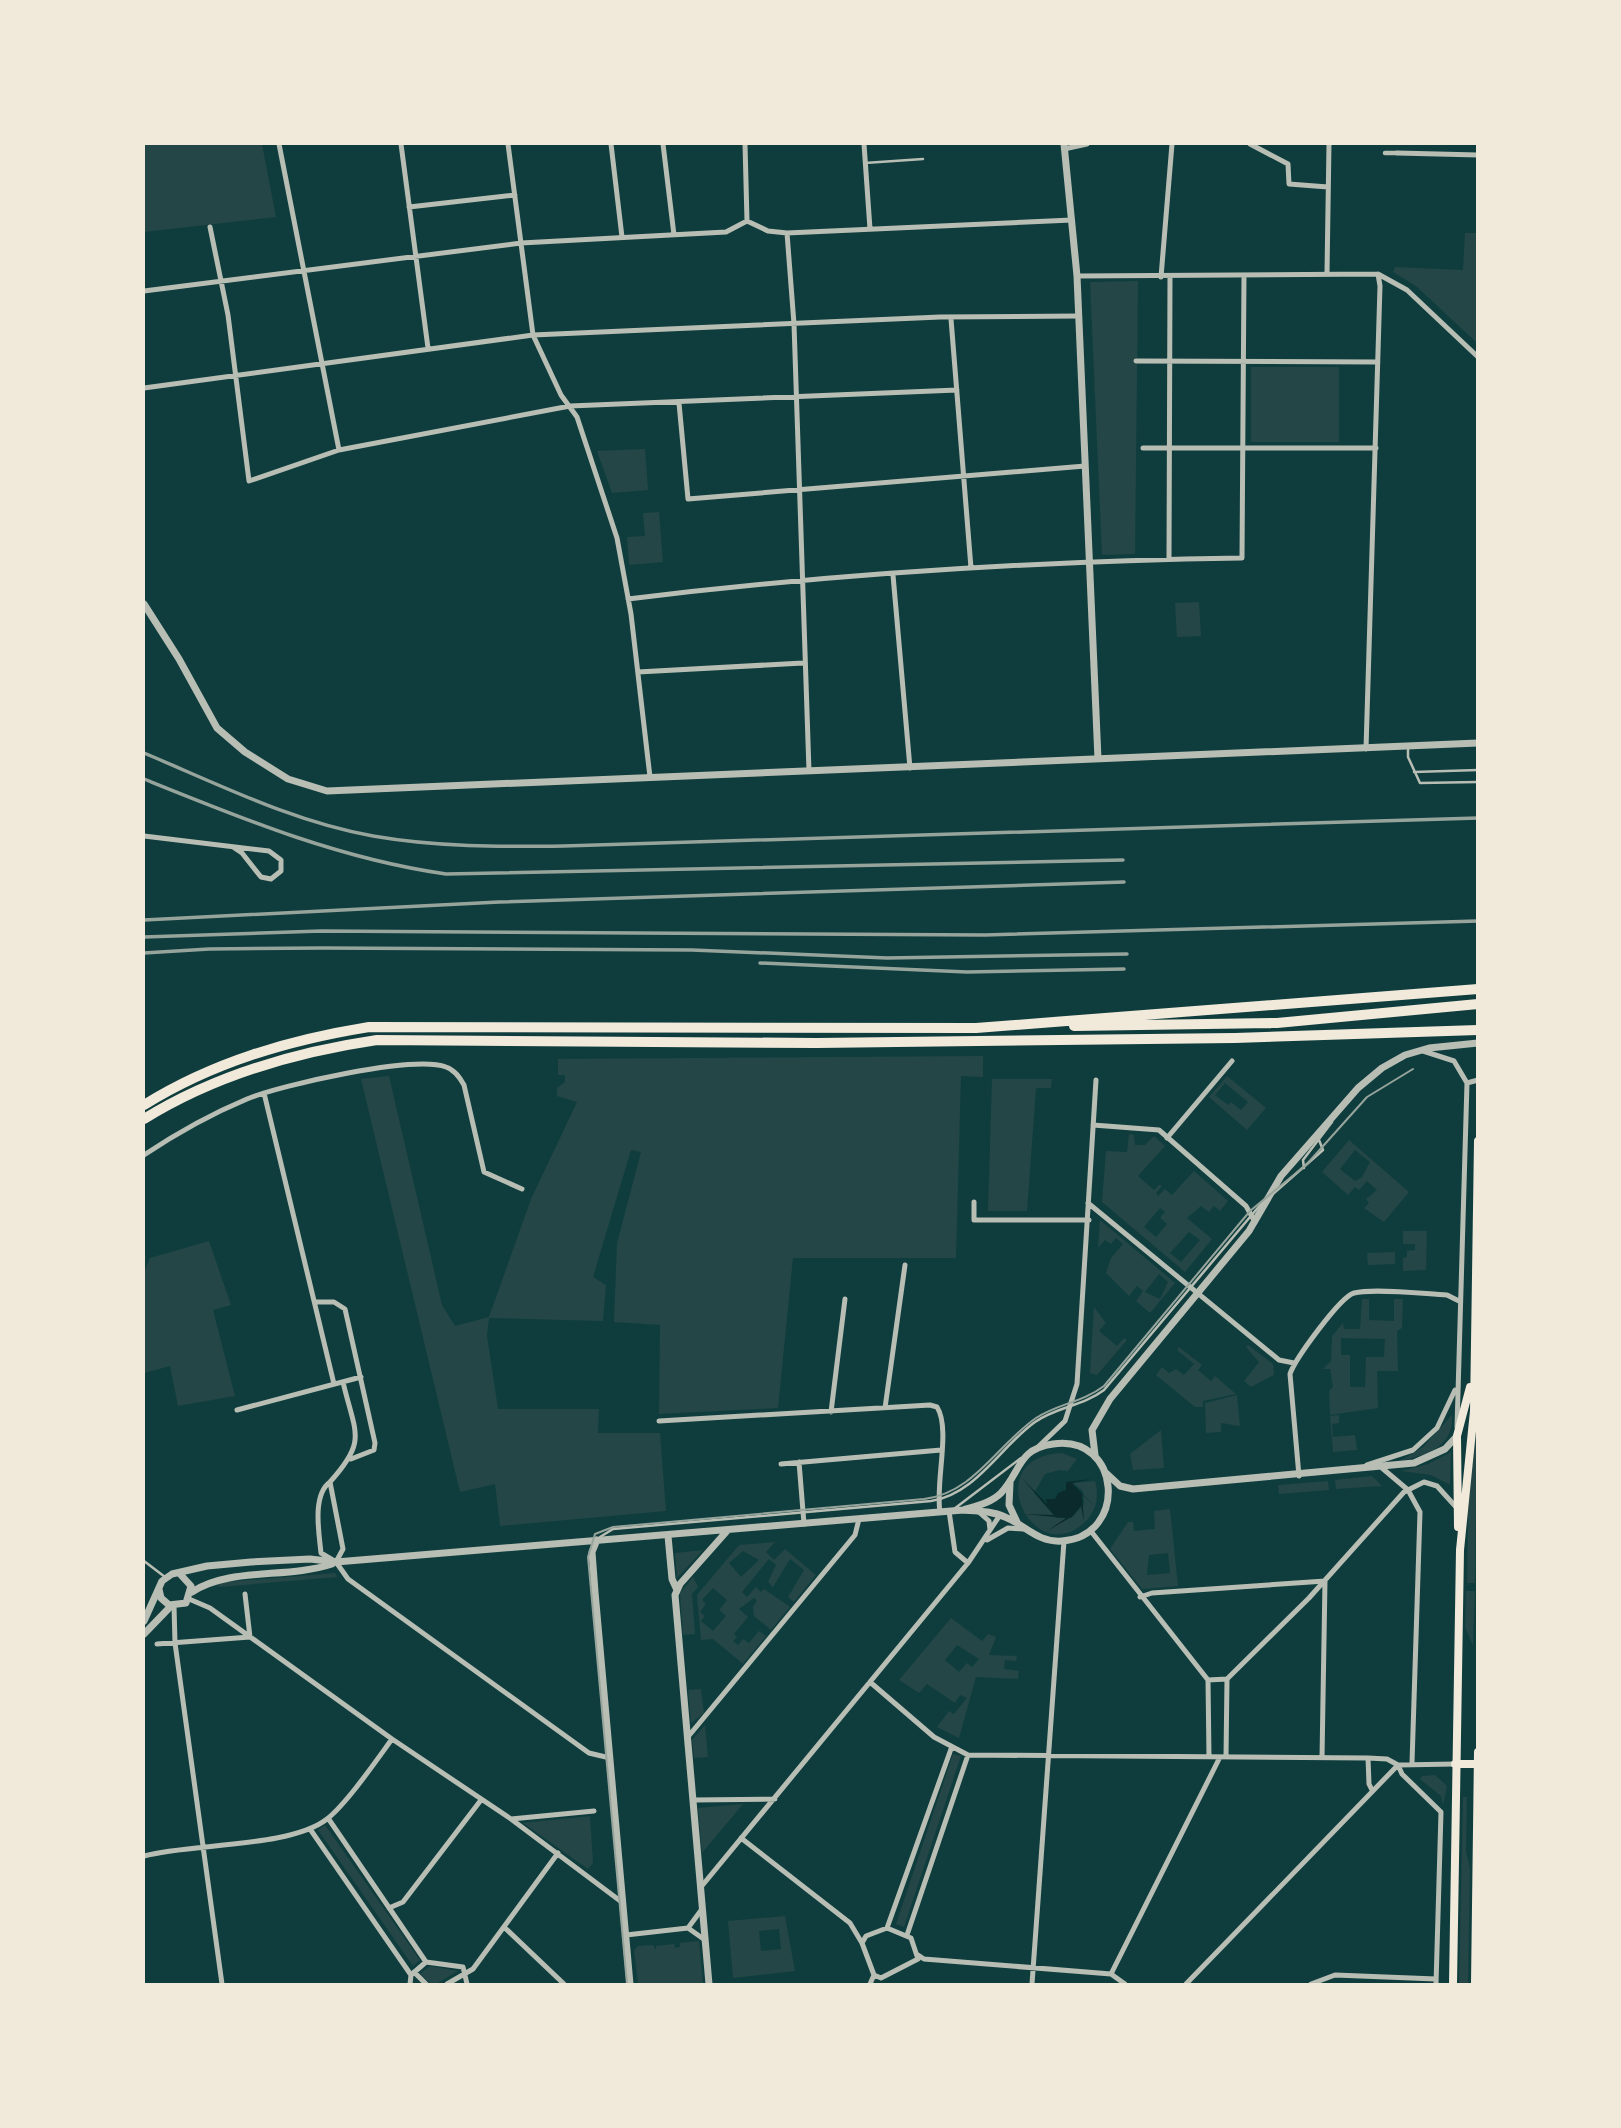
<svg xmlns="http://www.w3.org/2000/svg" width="1621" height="2128" font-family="'PT Sans',sans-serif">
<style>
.green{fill:#244646;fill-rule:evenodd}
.water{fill:#0a2a2b}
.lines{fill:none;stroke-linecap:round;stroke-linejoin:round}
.service{stroke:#b8beb3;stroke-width:2.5}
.pedestrian{stroke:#b8beb3;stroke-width:4.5}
.minor{stroke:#b8beb3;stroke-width:5}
.tertiary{stroke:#b8beb3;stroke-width:7}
.secondary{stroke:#f1e9da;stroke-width:8}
.motorway{stroke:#f1e9da;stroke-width:10}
.tram{stroke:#97a49c;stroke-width:2}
.rail{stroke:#97a49c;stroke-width:3.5}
</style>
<rect width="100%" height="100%" fill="#0f3d3e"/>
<path class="green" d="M144 144H262L276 217 144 232Z
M1465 233H1477V343L1416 286 1393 272 1395 267 1463 270Z
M1138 281 1135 554 1102 555 1090 282Z
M1251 367H1339V442H1251Z
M645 449 648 490 612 493 597 451Z
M659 512 663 562 629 565 627 537 645 536 643 513Z
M1199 602 1201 636 1177 637 1175 603Z
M983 1056V1077L961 1076 956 1258H793L778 1408 659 1414 660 1325 614 1322 617 1243 641 1152 631 1150 593 1277 606 1285 603 1321 489 1318 487 1336 498 1409H599L598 1433H660L666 1511 500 1526 495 1484 460 1492 361 1079 389 1076 442 1305 455 1326 489 1317 531 1199 577 1102 557 1096V1088L565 1082V1075H558V1059Z
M1227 1076 1266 1108 1247 1130 1209 1097ZM1225 1083 1248 1102 1241 1110 1231 1102 1228 1105 1215 1095Z
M992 1079H1052L1051 1088H1036L1027 1211H988Z
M1129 1134 1134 1135 1135 1145H1145L1154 1136 1165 1146 1138 1176 1154 1190 1159 1185 1162 1186 1156 1193 1158 1196 1165 1189 1172 1195 1194 1171 1228 1201 1220 1211 1214 1206 1209 1212 1201 1206 1187 1218 1212 1239 1185 1272 1102 1202 1106 1151 1127 1152ZM1160 1208 1165 1212 1160 1218 1167 1224 1156 1237 1144 1227ZM1189 1232 1200 1240 1181 1262 1170 1253Z
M1349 1140 1409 1192 1384 1222 1364 1208 1369 1203 1366 1199 1377 1190 1367 1181 1359 1190 1355 1187 1348 1195 1322 1172ZM1355 1150 1370 1162 1362 1177 1355 1181 1340 1169Z
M1100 1220 1175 1283 1150 1313 1136 1301 1143 1291 1137 1286 1129 1296 1106 1273 1111 1258 1123 1244 1116 1238 1111 1244 1105 1240 1098 1248ZM1159 1274 1168 1282 1160 1299 1145 1292Z
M1403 1231H1427L1426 1270 1403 1271V1258L1407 1257V1251L1415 1250V1244H1403Z
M209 1241 231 1305 213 1310 235 1396 178 1406 170 1366 144 1373V1272L150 1258Z
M1395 1252V1264L1368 1265 1367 1253Z
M1362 1299H1369V1320L1394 1321V1299H1403L1402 1328 1397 1331 1398 1371H1377L1378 1408 1330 1415 1329 1391 1333 1387 1330 1369H1323L1331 1361 1332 1336 1343 1323 1344 1329H1360ZM1341 1338 1385 1339 1384 1357H1366L1365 1387H1350V1355H1341Z
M1094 1307 1106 1323 1099 1331 1117 1346 1124 1338 1127 1340 1097 1375 1090 1373Z
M1248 1345 1273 1364 1274 1375 1251 1387 1244 1381 1259 1362 1246 1347Z
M1179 1347 1202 1365 1198 1370 1211 1381 1215 1376 1236 1394 1203 1401V1407H1195L1156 1375 1162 1367 1169 1373 1176 1369 1184 1375 1194 1364 1177 1350Z
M1237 1395 1240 1426 1221 1423V1432L1206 1433 1205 1403Z
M1477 1414 1475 1583H1467L1468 1509Z
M1339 1415V1423L1332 1424 1333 1437 1355 1435 1357 1450 1333 1452 1330 1416Z
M1452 1415C1454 1447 1427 1455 1400 1461L1423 1447Z
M1161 1430 1164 1468 1133 1470 1130 1454Z
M1451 1452 1450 1485 1431 1475 1401 1471 1428 1464Z
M1062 1453 1077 1459 1068 1471 1059 1470 1045 1474 1034 1493 1056 1518H1071L1084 1504 1083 1491 1073 1483 1095 1481C1099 1495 1097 1510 1086 1521 1034 1573 976 1457 1062 1453Z
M1372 1476 1382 1486 1336 1489 1335 1480Z
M1328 1481 1329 1490 1279 1494 1278 1485Z
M1170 1509 1178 1586 1142 1589 1110 1549 1128 1522H1133L1134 1531 1155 1529 1154 1511ZM1168 1553 1170 1573 1147 1575 1149 1555Z
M775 1542 766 1552 774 1560 785 1549 816 1575 794 1602 788 1597 804 1570 790 1559 773 1587 768 1582 776 1565 769 1559 742 1592 747 1597 756 1587 761 1592 764 1589 790 1607 771 1630 754 1616 753 1606 757 1601 754 1598 739 1609 748 1617 734 1634 737 1637 733 1641 738 1645 743 1639 749 1643 759 1631 766 1636 743 1664 713 1639 701 1640 697 1595 739 1545ZM743 1551 759 1560 741 1577 729 1563ZM713 1588 727 1600 719 1610 726 1616 713 1631 701 1621 705 1616 700 1612 706 1604 702 1600Z
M703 1550 677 1578 675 1553Z
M335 1573 337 1577 220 1587 214 1583Z
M693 1577 698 1587 692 1594 695 1634 683 1635 680 1593Z
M1466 1591H1475L1473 1646 1465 1627Z
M951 1618 982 1641 988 1634 996 1637 989 1655 1017 1656 1016 1661 1005 1660 1004 1669 1019 1671 1018 1679 976 1677 959 1738 937 1727 949 1711 954 1714 967 1698 960 1695 955 1703 927 1684 919 1693 899 1680ZM957 1645 979 1659 972 1667 967 1663 959 1672 945 1660Z
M701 1689 704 1713 691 1723 688 1690Z
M705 1725 708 1757 694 1758 692 1740Z
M953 1754 961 1756 904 1927 896 1924Z
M1435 1775 1447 1786 1443 1805 1441 1796 1420 1779 1422 1776Z
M1463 1797H1467L1466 1851 1470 1869 1468 1984H1459Z
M743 1804 702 1853 698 1808Z
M590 1816 593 1863 588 1869 523 1823Z
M325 1825 420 1960 413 1966 318 1830Z
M785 1916 795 1971 733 1978 728 1921ZM779 1929 781 1949 761 1951 759 1931Z
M699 1941 703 1984H638L634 1950 638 1946 653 1945 656 1950V1946L674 1944 675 1948 680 1947V1943Z
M430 1966 458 1971 436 1984H431L420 1974Z"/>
<path class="water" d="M1022 1478 1047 1504 1046 1499H1055L1058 1493 1066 1490V1482L1092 1479 1072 1483 1094 1506 1082 1494 1084 1522 1081 1506 1073 1516 1047 1531 1066 1518 1024 1514 1054 1515Z"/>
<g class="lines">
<path class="service" d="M865 163 923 159
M1408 748V757L1420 783 1478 782
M1414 772 1478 770
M1304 1168 1303 1160 1332 1122
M1274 1193 1323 1150 1319 1140
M954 1509 1021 1458
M600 1537 613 1529 931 1501C976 1494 1000 1447 1035 1422 1056 1407 1083 1406 1104 1390L1261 1204
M144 1561 165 1577"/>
<path class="pedestrian" d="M1385 153H1397"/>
<path class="minor" d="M279 144 339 450
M401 144 428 348
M508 144 533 335 561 395 577 417 617 538 631 614 650 777
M611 144 622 237
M663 144 674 235
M745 144 747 221
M864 144 870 229
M1250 144 1288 164 1289 184 1328 187
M1064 149 1087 144
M1397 153 1478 155
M409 207 515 195
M210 227 228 315 249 481 339 450 570 406 957 390
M787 233 794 324 809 771
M1327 273 1329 144
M1077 276 1378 274 1407 290 1478 357
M1161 277 1172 144
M144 291 521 243 726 232 747 221 768 231 787 233 1072 220
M951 319 971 568
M1136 361 1378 362
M144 388 533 335 940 317 1079 316
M679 403 688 499 1085 466
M1143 448H1376
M1169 559 1170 277
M893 575 910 768
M628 599C832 574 1038 561 1242 558L1244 275
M638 672 803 663
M1366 749 1380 286 1378 274
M144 836 269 851 281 860V871L271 879 261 877 242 853 233 847
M1423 1051 1454 1061 1467 1083 1457 1427
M1467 1083 1478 1080
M264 1093 334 1384
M1093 1125 1159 1130 1246 1206 1255 1222
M1167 1138 1232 1061
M144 1155C177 1133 211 1114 247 1099 281 1085 413 1055 446 1067 455 1070 460 1078 464 1085L484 1172 522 1189
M974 1202V1220H1089
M1088 1203 1279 1360 1294 1363
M315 1302H334L345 1309 375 1443 374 1450 351 1459
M885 1408 905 1265
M237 1410 361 1377
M831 1412 845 1299
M659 1421 930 1405 937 1407C951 1429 935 1483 940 1512
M1038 1447 1065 1421 1077 1384 1096 1080
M799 1462 804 1524
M781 1464 941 1450
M1367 1465 1413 1450 1437 1428 1455 1390
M1382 1468 1408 1490 1420 1512 1412 1763
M1299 1476 1290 1374C1295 1359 1340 1297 1354 1293 1374 1288 1425 1294 1447 1295L1459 1301
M330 1482C368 1440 355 1434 343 1382
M949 1511 955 1552 968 1563
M980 1513 989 1521 990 1530
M1090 1530 1208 1680
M987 1540 1008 1528 1023 1529
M336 1562 343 1549 330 1482C312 1495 319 1533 321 1553L336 1562 348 1579 589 1753 610 1758
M1140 1597 1152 1593 1325 1581 1322 1758
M189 1599 210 1608 392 1739 511 1819 623 1903
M174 1606 175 1643 222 1984
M157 1644 250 1637 245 1594
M1227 1679 1309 1598 1404 1492 1424 1482 1437 1486 1456 1507
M1208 1680 1227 1679 1226 1757
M1208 1680 1209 1757
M870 1682 934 1737 968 1755 1368 1758 1387 1759 1398 1765 1455 1764
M687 1738 855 1535 859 1519
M1368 1758 1369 1784 1372 1790
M693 1800 775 1799
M328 1818 426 1962
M511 1819 594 1811
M310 1829 411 1975
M741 1838 850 1923 862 1943
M144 1856C190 1843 290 1848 327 1819 347 1803 376 1761 392 1739
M701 1887 968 1563 1000 1515
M389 1908 403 1902 481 1800
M504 1927 564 1984
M688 1928 702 1909
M887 1928 951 1749
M887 1928 911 1938 918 1959 881 1978 874 1975 862 1943 866 1936Z
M626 1935 688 1928 705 1940
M907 1935 968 1755
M918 1955 924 1959 1111 1974 1125 1984
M414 1972 426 1984
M1111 1974 1220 1757
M410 1984 411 1975 426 1962 463 1967 467 1984
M447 1984 473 1969 558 1853
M870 1984 874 1975
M1032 1984 1064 1541
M1186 1984 1398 1765 1402 1774 1441 1812 1436 1984
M1311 1984 1335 1975 1436 1979"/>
<path class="tertiary" d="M1064 144 1077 276 1098 759
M144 604 179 659 217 728 245 752 288 779 327 791 1478 743
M1095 1455 1092 1430 1110 1399 1249 1231 1281 1176 1358 1088 1382 1068 1405 1055 1429 1048 1478 1043
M1106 1473 1120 1486 1133 1489 1414 1463 1445 1449 1457 1436
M1010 1483 1009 1505 1017 1522
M668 1536 672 1579 677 1590
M597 1540 592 1552 595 1592 630 1984
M159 1589 161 1598 169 1605 186 1603 191 1586 180 1574
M192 1592C230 1567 287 1579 332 1564
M144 1621 162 1581 172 1574 207 1566 251 1562 310 1559 336 1562 963 1510C977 1511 992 1511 1005 1517 1025 1525 1038 1543 1062 1541 1128 1537 1122 1434 1053 1444 1017 1449 1021 1472 1001 1493 991 1503 976 1506 963 1510
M144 1634 171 1606
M709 1984 675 1595 680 1584 727 1531"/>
<path class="secondary" d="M1458 1527 1457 1436 1470 1387
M1455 1764H1477
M1453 1984 1460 1550 1474 1411 1478 1141
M1475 1984 1478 1752"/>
<path class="motorway" d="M1074 1026 1277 1023 1478 1004
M144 1105C213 1062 289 1040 369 1027L976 1028 1478 989
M144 1119C215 1075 295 1052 377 1040L817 1043 1235 1038 1478 1030"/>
<path class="tram" d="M627 1984 588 1557 595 1534 613 1527 924 1499C974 1493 997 1445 1036 1418 1057 1404 1083 1402 1104 1386L1250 1211 1307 1164 1367 1097 1413 1069"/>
<path class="rail" d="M144 753C218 784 293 822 373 836 436 847 500 847 564 846L1478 818
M144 779C243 819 340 859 446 874L1123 860
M144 920 499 902 1124 882
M144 937 321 931 985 935 1478 921
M144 953 209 949 322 948 692 950 887 958 1127 954
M760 963 967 972 1124 969"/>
</g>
<rect width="1621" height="2128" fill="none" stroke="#f1e9da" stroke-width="290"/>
</svg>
